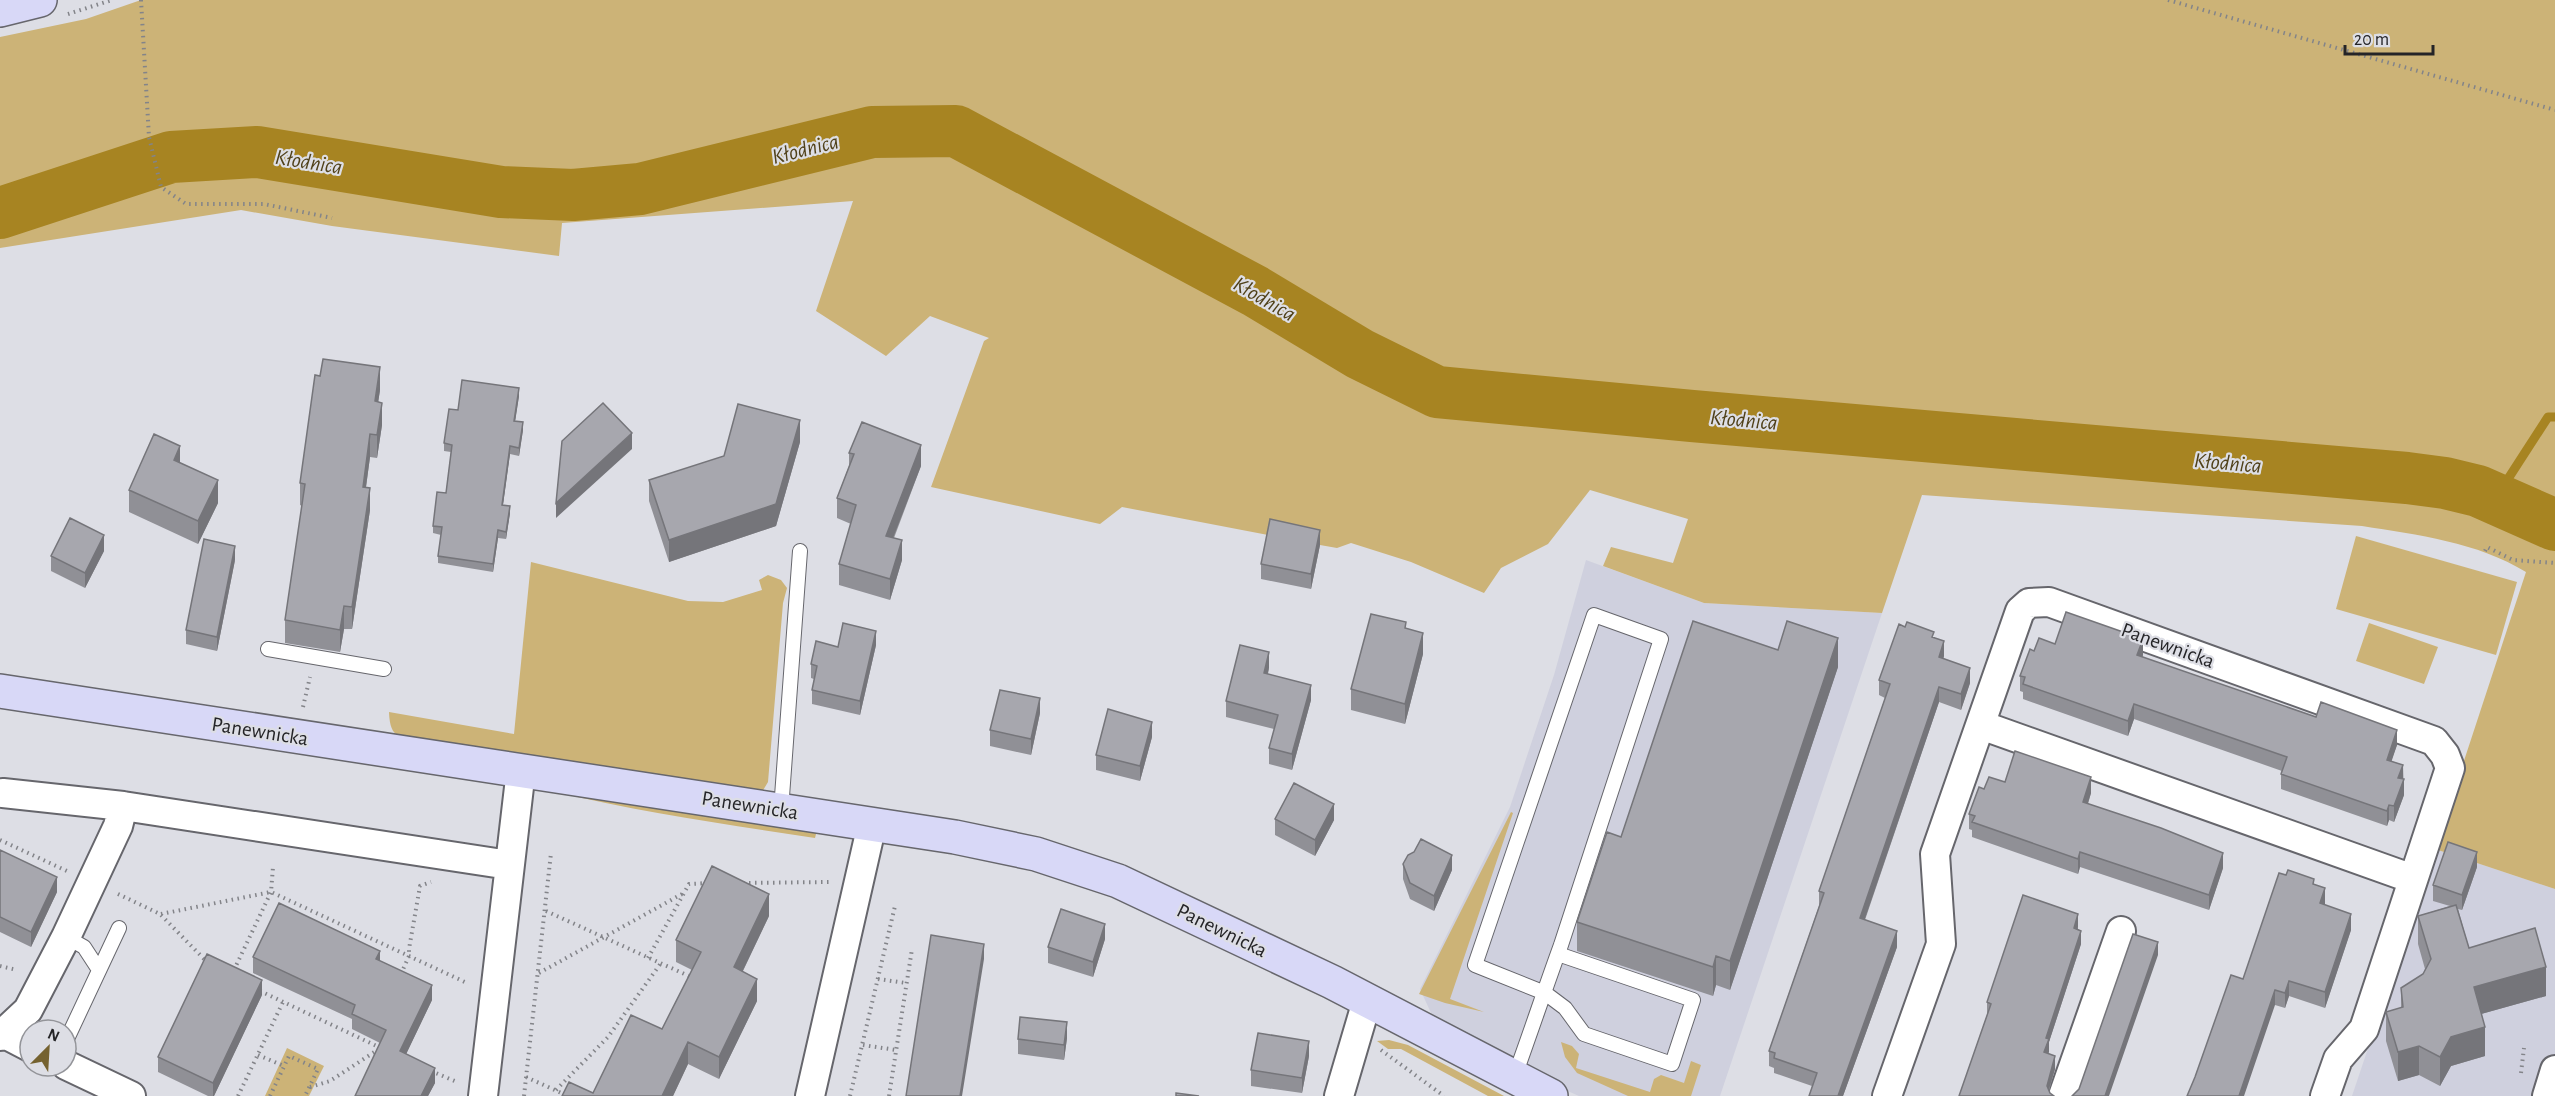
<svg xmlns="http://www.w3.org/2000/svg" width="2555" height="1096" font-family="'Alegreya Sans',sans-serif">
<style>
.built{fill:#cfd0de}
.green{fill:#ccb377}
.lines{fill:none;stroke-linecap:round;stroke-linejoin:round}
.stream{stroke:#a78422;stroke-width:9}
.river{stroke:#a78422;stroke-width:52}
.lane-casing{stroke:#66666c;stroke-width:16}
.street-casing{stroke:#66666c;stroke-width:32}
.secondary-casing{stroke:#66666c;stroke-width:36}
.path{stroke:#838489;stroke-width:4;stroke-dasharray:1.5 4.5;stroke-linecap:butt}
.lane{stroke:#fff;stroke-width:14}
.street{stroke:#fff;stroke-width:28}
.secondary{stroke:#d8d8f7;stroke-width:33}
.wall{fill:#909096}
.shaded-wall{fill:#75757a}
.building{fill:#a7a7ae;stroke:#75757a;stroke-width:1.5}
.labels{text-anchor:middle;stroke-width:4.5;stroke-linejoin:round;paint-order:stroke}
.street-label{font-size:21px;fill:#242427;stroke:#dddee5}
.water-label{font-size:22px;font-style:italic;fill:#50411a;stroke:#dddee5}
</style>
<rect width="100%" height="100%" fill="#dddee5"/>
<path class="built" d="M1586 560 1704 603 1882 613 1720 1096H1579L1545 1081 1437 1026 1420 989 1510 807 1554 675Z
M2435 849 2555 889V1096H2352Z"/>
<path class="green" d="M141 0H2555V519L2486 486 2453 475 1441 383 1376 354 1237 268 1030 148 962 113H879L663 177 582 183 491 178 267 142 192 143 145 155 0 204V37L86 19Z
M875 144 964 151 1052 202 1086 212 1353 357 1437 397 2428 487 2463 492 2555 532V889L2435 849 2526 572C2477 542 2418 535 2362 526L1922 495 1882 613 1704 603 1603 566 1611 547 1673 563 1688 519 1590 490 1548 544 1501 568 1484 593 1411 562 1351 543 1337 548 1320 545 1122 507 1100 524 931 487 984 341 989 338 930 316 886 356 816 311 853 201 562 223 559 256 332 226 241 210 0 248V225L178 169 281 168 568 207 674 195Z
M2356 536 2517 582 2496 655 2336 609Z
M531 562 688 601 723 602 762 590 759 580 768 575 781 580 787 588 783 603 768 782 762 792 426 744C401 736 390 741 389 712L514 734Z
M2369 623 2438 647 2424 684 2356 661Z
M555 792 817 830 815 838C728 825 641 812 555 792Z
M1511 812 1513 813 1450 999 1484 1012 1445 1003 1419 994Z
M1389 1040 1408 1045 1504 1096H1488L1401 1049H1388L1377 1041Z
M1561 1042 1572 1046 1579 1054 1576 1068 1650 1092 1654 1079 1661 1075 1684 1083 1691 1061 1701 1065 1691 1096H1628L1577 1073 1565 1057Z
M287 1048 324 1066 309 1096H265Z"/>
<g class="lines">
<path class="stream" d="M388 174 393 195
M2495 499 2548 417H2555"/>
<path class="river" d="M0 213 171 157 257 152 501 192 573 195 640 189 872 132 956 131 1255 291 1360 354 1437 392 1692 416 2407 478 2445 483 2478 491 2555 525"/>
<defs>
<path id="lane" d="M268 649 384 669
M781 810 800 551
M66 937 84 947 99 970
M66 1041 119 928
M1514 1078C1530 1034 1545 989 1561 945L1661 639 1594 615 1475 965 1545 993 1565 1008 1584 1034 1672 1064 1693 1000 1558 954"/>
<path id="street" d="M1981 725 2413 879
M3 793 123 806
M3 1033 30 1047
M0 1036 28 1010 66 937 118 826 123 806 509 865
M66 1065 131 1096
M483 1096 521 770
M810 1096 872 824
M1339 1096 1367 1001
M1887 1096 1941 944 1935 854 2020 611 2029 603 2049 602 2434 741 2445 755 2450 768 2364 1029 2338 1059 2325 1096
M2063 1096 2121 931
M2547 1096 2555 1070"/>
<path id="secondary" d="M0 10 40 0
M0 691 955 837 1036 854 1118 881 1332 982 1551 1096"/>
</defs>
<use href="#lane" class="lane-casing"/>
<use href="#street" class="street-casing"/>
<use href="#secondary" class="secondary-casing"/>
<path class="path" d="M141 0 149 137 161 187 186 204H264L332 218
M2168 0 2555 110
M68 14 112 0
M2485 551 2487 547 2513 560 2555 563
M303 707 310 677
M0 840 67 871
M743 883 829 882
M118 894 160 914 206 961
M546 911 691 977
M161 914 271 892 467 983
M648 958 689 884 709 883
M0 966 17 970
M234 970 271 892 273 867
M539 973 682 894
M401 974 409 956V949L420 886 431 882
M878 979 906 983
M260 991 381 1048
M863 1045 896 1050
M1381 1050 1444 1096
M258 1055 284 1066
M431 1071 457 1082
M2521 1073 2524 1048
M526 1077 568 1096
M310 1087 330 1081 379 1049
M556 1090 608 1037 661 963
M238 1096 283 1002
M270 1096 289 1056 318 1069 305 1096
M524 1096 551 853
M850 1096 895 906
M889 1096 912 949"/>
<use href="#lane" class="lane"/>
<use href="#street" class="street"/>
<use href="#secondary" class="secondary"/>
</g>
<path class="wall" d="M380 390 378 402 382 425 377 458 370 457 366 487 370 510 352 629H344L340 652 285 643V620L302 506 300 505V483Z
M519 396 515 421 523 430 519 456 510 454 503 505 510 513 506 539 498 538 493 572 438 563V556L441 535 433 533V526L446 493 451 452 444 451V443L458 410Z
M800 442 776 526 669 562 649 501V480Z
M849 453 921 466 894 538 902 560 890 600 839 585V564L851 524 837 518V498L849 466Z
M180 463 218 503 198 544 129 512V490Z
M1320 545 1311 589 1261 579V564Z
M104 551 85 588 51 571V556Z
M235 560 217 651 186 644V630Z
M1406 629 1423 654 1405 724 1351 710V689Z
M1934 637 1944 656 1943 659 1970 683 1961 710 1939 702 1865 920 1897 947 1843 1096H1809L1812 1086 1774 1073V1068L1769 1066V1051L1819 906V891L1885 698 1879 695V680Z
M2055 644 2143 655 2142 657 2397 745 2391 761 2403 765 2404 795 2394 822 2389 820 2387 826 2281 789V774L2282 771 2134 719 2128 736 2023 699V692L2020 691V676L2034 651Z
M876 645 860 715 812 704V690L814 679 811 678V664L838 647Z
M1778 650 1838 667 1730 990 1716 985 1713 996 1577 951V922L1621 837Z
M1269 668 1268 674 1311 700 1292 770 1269 764V748L1274 729 1226 717V701Z
M1040 713 1031 755 990 746V730Z
M1152 737 1140 781 1096 770V755Z
M2005 782 2091 793 2088 804 2223 868 2209 910 2080 867 2078 874 1972 837V830L1969 829V814L1984 789Z
M1275 819 1334 820 1315 856 1275 835Z
M0 850 57 892 31 947 0 932Z
M1403 864 1452 870 1434 911 1410 899 1403 879Z
M2477 867 2462 910 2458 909 2469 948 2546 996 2481 1014 2485 1056 2451 1066 2440 1086 2419 1075 2398 1081 2386 1041V1012L2401 1008V988L2423 974 2425 969 2418 944V916L2450 906 2433 901V885Z
M2314 885 2324 905 2351 930 2325 1008 2289 996 2285 1008 2275 1005 2243 979Z
M769 916 743 971 757 1001 719 1079 688 1064 673 1096H562L593 1093 662 1029 692 970 676 962V940Z
M2078 927V929L2081 944 2049 1042 2048 1053 2055 1069 2049 1091 1959 1096 1987 1015V1002Z
M1105 939 1093 977 1048 963V947Z
M253 957 380 961 432 1000 406 1054 435 1083 428 1096H355L380 1043 352 1029V1019L253 973Z
M262 995 214 1096H208L158 1072V1057Z
M1067 1038 1064 1060 1018 1054V1039Z
M1309 1056 1302 1093 1251 1086V1070Z"/>
<path class="shaded-wall" d="M380 367V390L375 424V401Z
M519 388V396L514 429V421Z
M382 403V425L377 458V435Z
M800 420V442L776 526 669 562V540Z
M523 422V430L519 456V448Z
M632 433V449L556 518V503Z
M370 434V457L363 509V487Z
M921 445V466L886 556V536Z
M180 446V468L174 460Z
M510 446V454L502 512V505Z
M218 480V503L198 544V521Z
M370 488V510L352 629V607Z
M510 506V513L506 539V532Z
M498 530V538L493 572V564Z
M1320 530V545L1311 589V574Z
M104 535V551L85 588V573Z
M902 540V560L890 600V579Z
M235 546V560L217 651V637Z
M344 606V629L340 652V630Z
M876 631V645L860 715V701Z
M1423 633V654L1405 724V704Z
M1838 638V667L1730 990V961Z
M2143 639V655L2137 670V655Z
M1944 641V656L1939 672V657Z
M1269 652V668L1264 688V673Z
M1970 668V683L1961 710V694Z
M1311 685V700L1292 770V754Z
M1939 687V702L1860 933V918Z
M1040 698V713L1031 755V739Z
M2134 704V719L2128 736V721Z
M1152 722V737L1140 781V766Z
M2397 730V745L2387 775V760Z
M2403 765V781L2398 778Z
M2091 777V793L2083 818V802Z
M2404 779V795L2394 822V806Z
M1334 804V820L1315 856V840Z
M2389 805V820L2387 826V811Z
M2080 852V867L2078 874V859Z
M2477 852V867L2462 910V895Z
M2223 853V868L2209 910V895Z
M1452 855V870L1434 911V896Z
M57 877V892L31 947V932Z
M2325 888V904L2320 919V903Z
M769 894V916L734 989V967Z
M2078 914V927L2074 941V928Z
M2351 914V930L2325 1008V992Z
M1105 924V939L1093 977V962Z
M1897 931V947L1843 1096H1838Z
M2081 931V944L2049 1042V1052L2044 1065V1052L2046 1038Z
M2158 942V955L2109 1096H2105Z
M984 944V959L962 1096H960Z
M380 951V967L376 959Z
M1716 956V985L1713 996V967Z
M2546 967V996L2474 1016V987Z
M757 979V1001L719 1079V1057Z
M262 980V995L214 1096H213V1083Z
M2289 981V996L2285 1008V993Z
M432 985V1000L400 1067V1051Z
M2275 990V1005L2244 1096H2239Z
M1067 1022V1038L1064 1060V1045Z
M2485 1027V1056L2451 1066 2440 1086V1057L2451 1037Z
M1309 1041V1056L1302 1093V1078Z
M688 1042V1064L673 1096H662Z
M2419 1046V1075L2398 1081V1052Z
M2055 1056V1069L2047 1096V1086Z
M435 1068V1083L428 1096H421Z"/>
<path class="building" d="M323 359 380 367 375 401 382 403 377 435 370 434 363 487 370 488 352 607 344 606 340 630 285 620 305 484 300 483 315 375 320 376Z
M462 380 519 388 514 421 523 422 519 448 510 446 502 505 510 506 506 532 498 530 493 564 438 556 442 527 433 526 437 492 446 493 452 445 444 443 449 409 458 410Z
M603 403 632 433 556 503 562 441Z
M738 404 800 420 776 504 669 540 649 480 724 456Z
M862 422 921 445 886 536 902 540 890 579 839 564 856 505 837 498 854 454 849 453Z
M154 434 180 446 174 460 218 480 198 521 129 490Z
M70 518 104 535 85 573 51 556Z
M1270 519 1320 530 1311 574 1261 564Z
M204 539 235 546 217 637 186 630Z
M2066 612 2143 639 2137 655 2316 717 2321 702 2397 730 2387 760 2403 765 2398 778 2404 779 2394 806 2389 805 2387 811 2281 774 2287 757 2134 704 2128 721 2023 684 2025 677 2020 676 2030 649 2034 651 2039 638 2055 644Z
M1371 614 1406 622 1405 628 1423 633 1405 704 1351 689Z
M1693 621 1778 650 1787 621 1838 638 1730 961 1716 956 1713 967 1577 922 1607 832 1621 837Z
M1907 622 1934 632 1932 637 1944 641 1939 657 1970 668 1961 694 1939 687 1860 918 1897 931 1838 1096H1809L1817 1073 1774 1058 1775 1053 1769 1051 1824 893 1819 891 1890 684 1879 680 1899 624 1905 627Z
M843 623 876 631 860 701 812 690 817 666 811 664 816 641 838 647Z
M1240 645 1269 652 1264 673 1311 685 1292 754 1269 748 1278 715 1226 701Z
M1000 690 1040 698 1031 739 990 730Z
M1108 709 1152 722 1140 766 1096 755Z
M2015 751 2091 777 2083 802 2161 828 2223 853 2209 895 2080 852 2078 859 1972 822 1975 816 1969 814 1979 787 1984 789 1989 777 2005 782Z
M1294 783 1334 804 1315 840 1275 819Z
M1421 839 1452 855 1434 896 1410 883 1403 864 1408 855 1414 852Z
M2448 842 2477 852 2462 895 2433 885Z
M0 850 57 877 31 932 0 917Z
M712 866 769 894 734 967 757 979 719 1057 688 1042 662 1096H562L569 1082 593 1093 631 1015 662 1029 701 952 676 940Z
M2288 870 2314 879 2313 884 2325 888 2320 903 2351 914 2325 992 2289 981 2285 993 2275 990 2239 1096H2187L2195 1077 2231 975 2243 979 2279 873 2286 875Z
M2023 895 2078 914 2074 928 2081 931 2046 1038 2049 1039 2044 1052 2055 1056 2047 1086 2050 1093 2054 1096H1959L1991 1004 1987 1002Z
M279 903 380 951 376 959 432 985 400 1051 435 1068 421 1096H355L386 1030 352 1014 355 1005 253 957Z
M2456 905 2469 948 2535 928 2546 967 2474 987 2485 1027 2451 1037 2440 1057 2419 1046 2398 1052 2386 1012 2403 1007 2401 988 2423 974 2431 959 2418 916Z
M1061 909 1105 924 1093 962 1048 947Z
M2133 934 2158 942 2105 1096H2072L2079 1089Z
M931 935 984 944 960 1096H906Z
M207 954 262 980 213 1083 158 1057Z
M1020 1017 1067 1022 1064 1045 1018 1039Z
M1258 1033 1309 1041 1302 1078 1251 1070Z
M1176 1093 1199 1096H1176Z"/>
<g class="labels">
<g class="street-label">
<text transform="translate(2168 645) rotate(20)" y="7">Panewnicka</text>
<text transform="translate(260 731) rotate(9)" y="7">Panewnicka</text>
<text transform="translate(750 805) rotate(9)" y="7">Panewnicka</text>
<text transform="translate(1222 930) rotate(26)" y="7">Panewnicka</text>
</g>
<g class="water-label">
<text transform="translate(805 148) rotate(-14)" y="8">Kłodnica</text>
<text transform="translate(309 161) rotate(9)" y="8">Kłodnica</text>
<text transform="translate(1265 298) rotate(30)" y="8">Kłodnica</text>
<text transform="translate(1744 419) rotate(5)" y="8">Kłodnica</text>
<text transform="translate(2228 462) rotate(5)" y="8">Kłodnica</text>
</g>
</g>
<g transform="translate(48 1048) rotate(24)"><circle r="28" fill="#dddee5" stroke="#939499" stroke-width="1.5"/>
<path d="M0-4.5L10 22L0 15L-10 22Z" fill="#756230"/>
<text y="-9" font-size="16" font-weight="bold" text-anchor="middle" fill="#242427">N</text>
</g>
<path d="M2345 45v9h88v-9" fill="none" stroke="#242427" stroke-width="3"/>
<text x="2354" y="45" font-size="18" fill="#242427" stroke="#dddee5" stroke-width="4.5" paint-order="stroke">20 m</text>
</svg>
